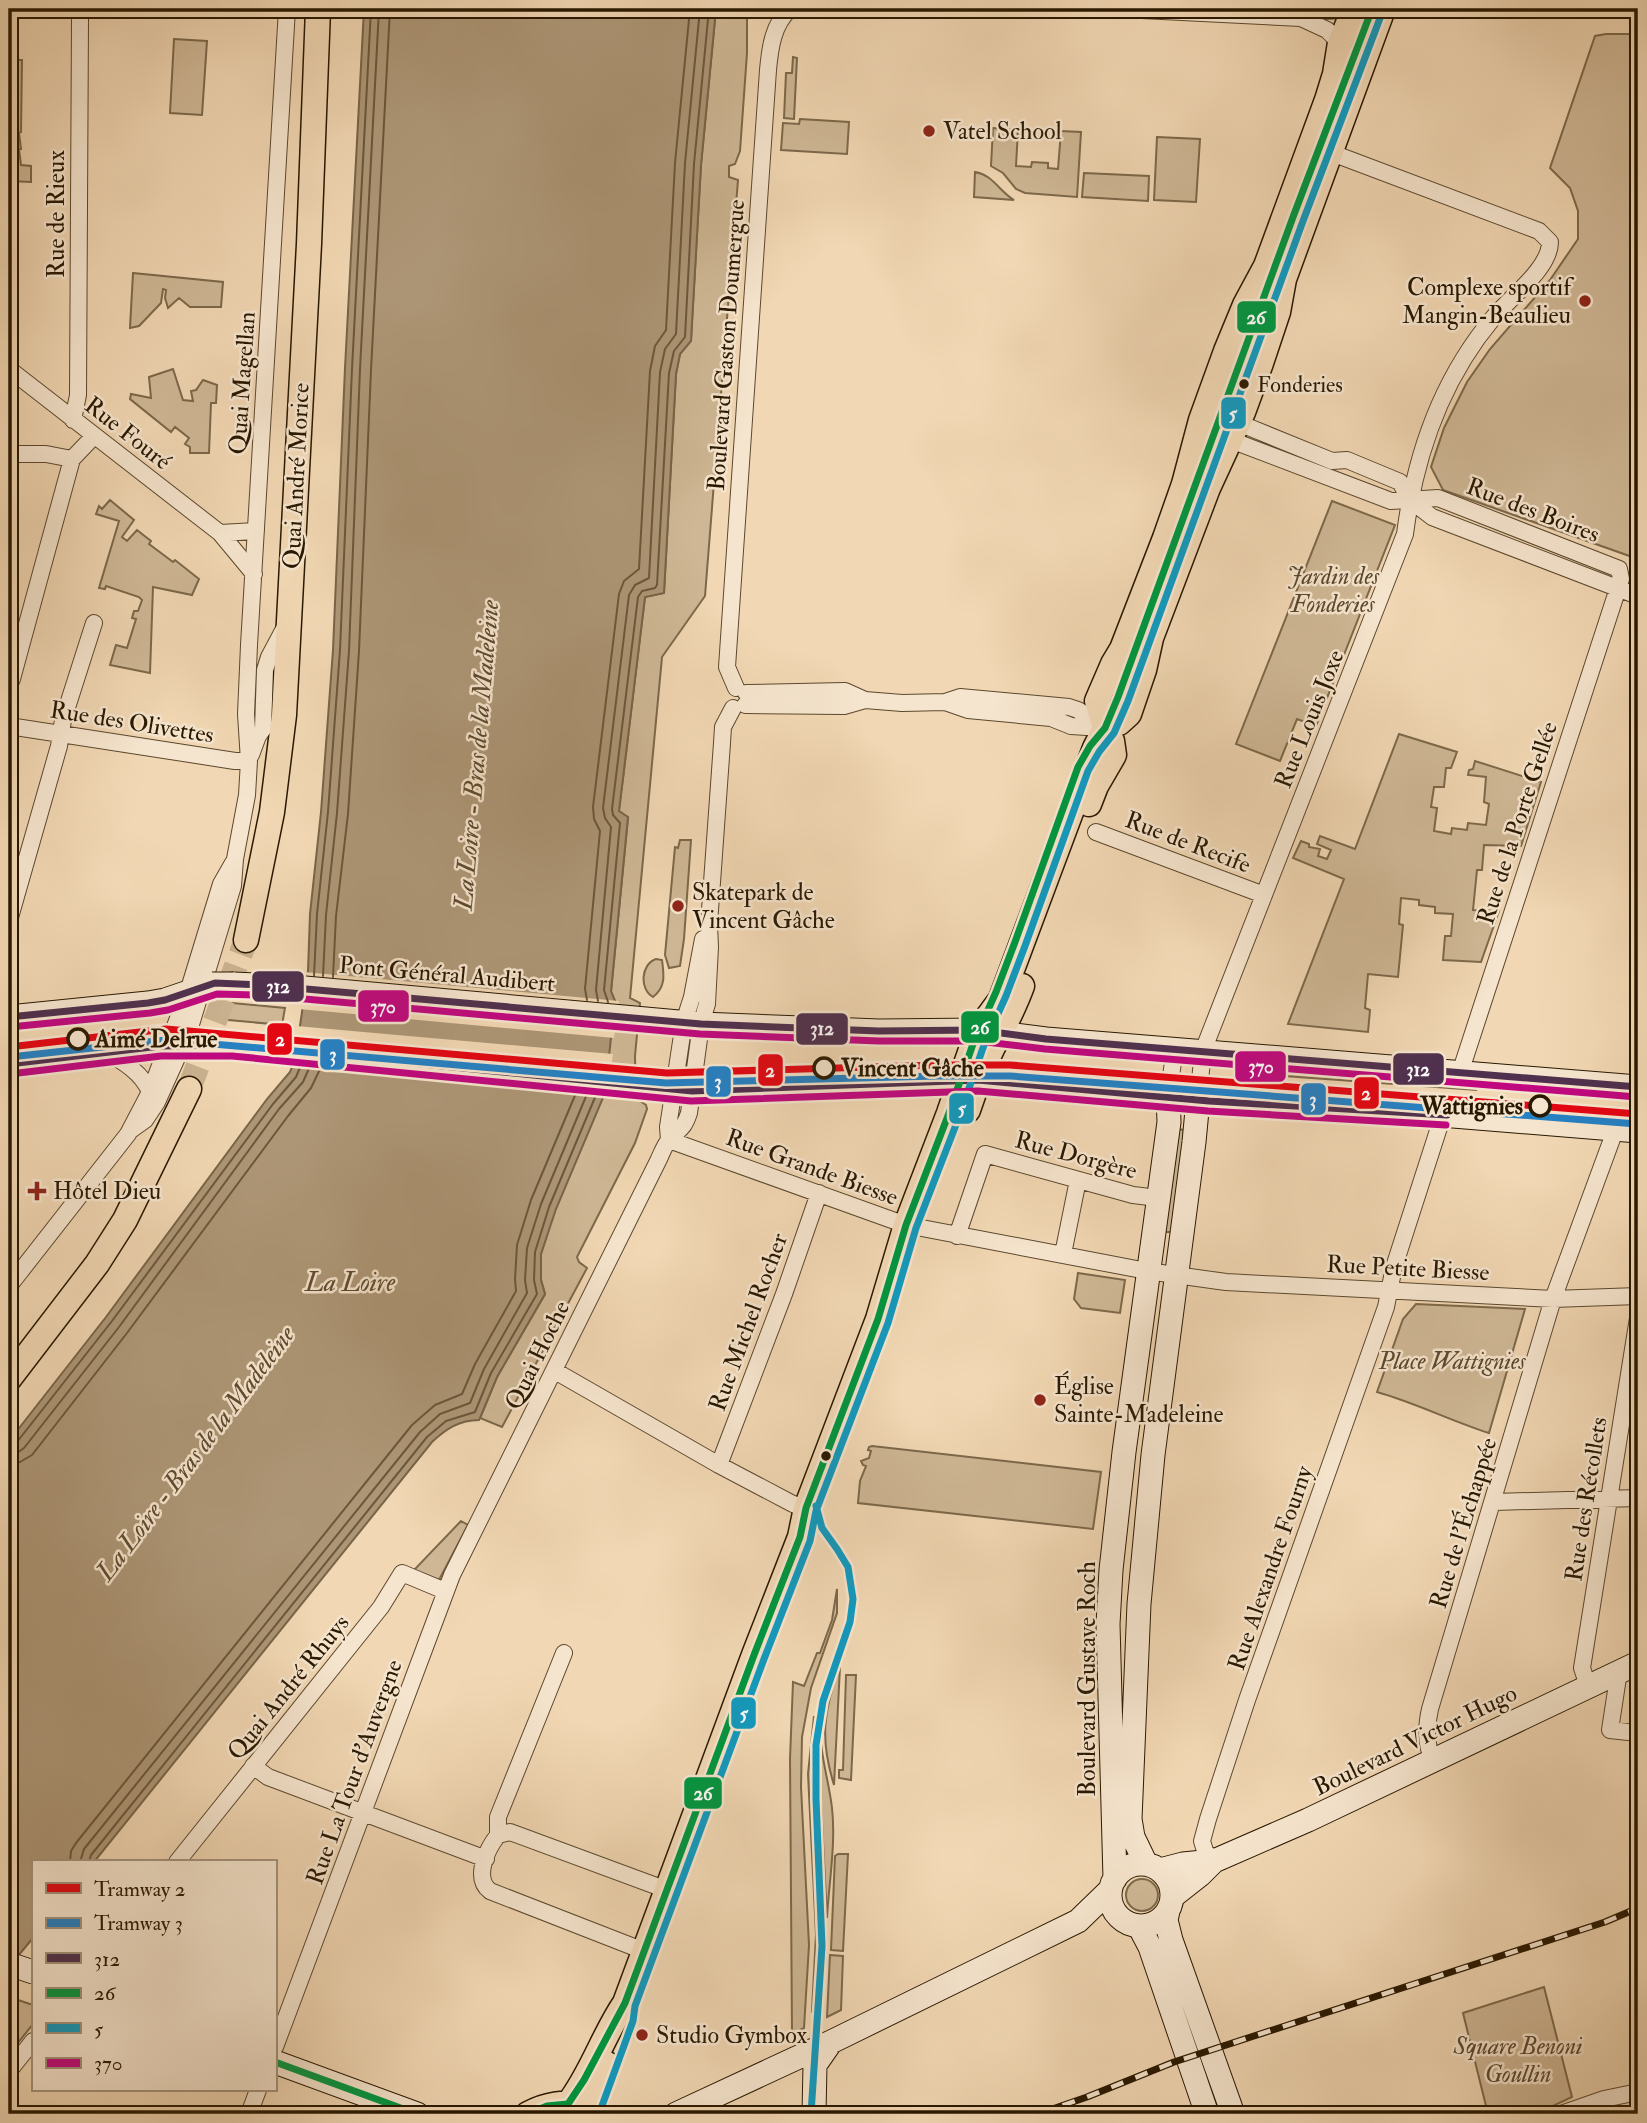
<svg xmlns="http://www.w3.org/2000/svg" width="1647" height="2123" font-family="'IM FELL Double Pica',serif">
<style>
.green{fill:#cfb795;stroke:#7c684a;stroke-width:2}
.water{fill:#ad9676;stroke:#786447;stroke-width:2}
.pier{fill:#f1d7b3}
.lines{fill:none;stroke-linecap:round;stroke-linejoin:round}
.shore{stroke:#6b573b;stroke-width:2}
.primary-tunnel{stroke:#c9b18f;stroke-width:24;stroke-dasharray:24 12;stroke-linecap:butt}
.street-casing{stroke:#5b482d;stroke-width:18}
.secondary-casing{stroke:#291800;stroke-width:25}
.primary-casing{stroke:#291800;stroke-width:27}
.street{stroke:#f6e5ce;stroke-width:16}
.secondary{stroke:#f6e5ce;stroke-width:23}
.primary{stroke:#f1d7b3;stroke-width:24}
.rail-casing{stroke:#291800;stroke-width:7}
.rail{stroke:#f6e5ce;stroke-width:4.5;stroke-dasharray:13;stroke-linecap:butt}
.secondary-bridge-casing{stroke:#291800;stroke-width:25;stroke-linecap:butt}
.secondary-bridge{stroke:#f6e5ce;stroke-width:23}
.bus-1-casing{stroke:#f6e5ce;stroke-width:12}
.bus-2-casing{stroke:#f6e5ce;stroke-width:12}
.bus-3-casing{stroke:#f6e5ce;stroke-width:12}
.bus-4-casing{stroke:#f6e5ce;stroke-width:12}
.bus-1{stroke:#4f304e;stroke-width:7}
.bus-2{stroke:#009640;stroke-width:7}
.bus-3{stroke:#119abf;stroke-width:7}
.bus-4{stroke:#c0087f;stroke-width:7}
.tram-1-casing{stroke:#f6e5ce;stroke-width:12}
.tram-2-casing{stroke:#f6e5ce;stroke-width:12}
.tram-1{stroke:#e30613;stroke-width:7}
.tram-2{stroke:#2581c4;stroke-width:7}
.poi-dot{fill:#8f2418;stroke:#f6e5ce;stroke-width:2.5}
.bus-dot{fill:#291800;stroke:#f6e5ce;stroke-width:2.5}
.stop-dot{fill:#f6e5ce;stroke:#291800;stroke-width:3.5}
.labels{text-anchor:middle;stroke-width:5;stroke-linejoin:round;paint-order:stroke}
.bus-label{font-size:22px;fill:#291800;stroke:#f6e5ce;text-anchor:start}
.poi-label{font-size:24px;fill:#291800;stroke:#f6e5ce;text-anchor:start}
.street-label{font-size:24px;fill:#291800;stroke:#f6e5ce}
.park-label{font-size:24px;font-style:italic;fill:#5b482d;stroke:#f6e5ce}
.stop-label{font-size:24px;font-weight:bold;fill:#291800;stroke:#f6e5ce;text-anchor:start}
.water-label{font-size:26px;font-style:italic;fill:#5e4a2f;stroke:#f6e5ce}
.line-badge{stroke:#f6e5ce;stroke-width:2.5}
.badge-label{font-size:19px;text-anchor:middle;font-weight:bold;fill:#fff}
</style>
<rect width="100%" height="100%" fill="#f1d7b3"/>
<filter id="stains"><feTurbulence type="fractalNoise" baseFrequency=".00286" numOctaves="4"/><feColorMatrix values="0 0 0 0 .2 0 0 0 0 .09 0 0 0 0 .02 0 0 0 .5 -.17"/></filter>
<radialGradient id="worn" r=".72"><stop offset=".6" stop-color="#630" stop-opacity="0"/><stop offset="1" stop-color="#630" stop-opacity=".3"/></radialGradient>
<path class="green" d="M716 9H747V53L740 151 735 164 729 166V177L738 180 705 596 662 657 630 998 640 1003 635 1056 636 1098 646 1105 647 1109 635 1143 577 1257 579 1262 587 1268 502 1427 480 1418 497 1377 545 1294 541 1280V1254L615 1001 611 992 628 818 619 811 645 597 664 593 676 374 680 354 691 340 701 165Z
M1606 34H1638V559L1443 490 1431 467 1444 428 1467 382 1490 349 1550 280 1578 239V211L1570 188 1550 168 1595 36Z
M174 39 207 41 202 115 170 113Z
M793 57 797 58 794 119 784 118 786 73H792Z
M9 60H22L21 132 19 133 21 149H19L21 165 31 166V182L9 181Z
M800 119 849 122 847 154 781 150 783 123 799 124Z
M993 128 1018 130 1016 166 1031 167 1032 162 1048 163V168L1058 169 1061 131 1081 132 1077 197 1025 193 1016 189 1003 173 991 166Z
M1157 137 1200 139 1196 202 1154 200Z
M975 172C993 175 999 191 1014 200L974 197Z
M1084 173 1149 176 1148 201 1082 197Z
M133 273 223 282 221 307H190L179 298 168 308 165 298 166 290 163 289 161 303 139 326 130 328Z
M173 369 183 400 193 401 191 391 196 390 203 380 217 385 216 403H211L209 453H190V447L185 444 189 438 175 427 171 432 130 399 131 394 151 398 149 377Z
M110 500 134 520 122 537 127 541 137 530 151 541 149 544 173 562 175 560 199 579 192 595 153 587 150 673 110 665 116 645 127 648 136 619 132 618 134 611H138L142 600 139 597 106 586 105 589 99 588 119 521 96 514 99 506 102 509Z
M1332 501 1395 525 1316 726 1297 719 1280 761 1236 744Z
M1399 734 1457 752 1451 768H1446L1444 787H1434L1431 807 1437 808 1434 831 1451 834 1452 828 1467 830 1468 823 1486 825 1489 804 1484 802 1486 777 1468 775 1469 770 1473 769 1475 761 1541 782 1521 846 1484 845 1482 870H1477L1473 910 1499 911 1481 962 1443 960 1445 936H1451L1453 914 1435 913V907L1419 905V900L1401 898 1399 924 1403 925 1398 977 1368 974 1365 1008 1370 1010 1368 1032 1288 1024 1344 879 1293 858 1301 841 1309 844V847L1320 849 1318 856 1327 859 1331 850 1317 844 1320 836 1355 849Z
M680 840H691L684 939 680 966 669 968 665 955 675 847 678 848Z
M656 959 662 960C664 975 666 987 653 997 639 989 641 964 656 959Z
M232 1003 285 1008 282 1025 218 1019 220 1012Z
M1243 1067 1476 1084V1090L1242 1073Z
M1241 1087 1475 1103V1110L1240 1093Z
M1173 1129 1188 1130 1175 1232H1159Z
M1078 1273 1125 1280 1120 1313 1081 1308 1074 1299Z
M1416 1304 1525 1309 1489 1433C1451 1421 1416 1403 1377 1392L1403 1319Z
M872 1446 1101 1472 1093 1529 858 1503 860 1481 866 1466 863 1465 861 1461 869 1458 871 1451 868 1450 869 1447Z
M461 1521 468 1525 439 1580 414 1570Z
M837 1589V1613L811 1688 802 1737 801 1787 809 1945 804 2028 792 2034 790 1759 793 1682 804 1686 817 1653H820L832 1620Z
M840 1667 834 1785C820 1740 823 1710 840 1667Z
M846 1675H856L851 1780 839 1778V1770H843Z
M814 1716 811 1760 820 1927 816 2008 812 2011 816 1934 808 1774Z
M820 1732C821 1758 829 1782 832 1808 836 1844 829 1881 827 1918L819 1765Z
M838 1854H848L843 1951 831 1950 835 1856Z
M1126 1895a16 16 0 1 1 32 0a16 16 0 1 1-32 0Z
M830 1955 843 1956 841 2010 827 2017Z
M1544 1987 1572 2097 1536 2114H1488L1463 2013Z
M9 1997 33 2005V2024L9 2054Z"/>
<path class="water" d="M364 9H716L701 165 691 341 680 354 676 374 664 593 645 597 619 811 628 817 611 991 615 1001 605 1093 556 1209 541 1254V1280L545 1294 497 1377 480 1418 479 1420C459 1420 446 1429 432 1442L94 1862H33V1938L9 1967V1441L106 1317 267 1099 290 1072 295 1060 308 971 310 914 321 812 333 650 345 368Z"/>
<path class="pier" d="M304 972 619 1001 614 1038 299 1009Z
M296 1026 613 1054 608 1093 607 1095 288 1067 292 1059Z"/>
<g class="lines">
<path class="shore" d="M314 976 317 914 328 812 340 650 352 369 371 9
M323 976 326 915 337 813 349 651 360 369 379 9
M333 977 336 916 348 814 359 651 371 370 390 9
M587 1000 585 989 600 831 594 819 593 807 619 594 624 581 639 569 650 371 655 346 666 330 675 163 690 9
M598 1001 596 990 611 827 605 818 603 808 629 595 635 585 649 578 660 372 665 349 676 334 685 163 700 9
M608 1002 604 990 620 823 613 815 612 809 638 597 642 591 655 588 657 585 669 373 674 351 685 337 694 164 709 9
M9 1445 17 1442 112 1321 273 1104 296 1077 301 1065
M9 1454 17 1453 24 1448 119 1327 279 1109 303 1082 310 1066
M9 1464 20 1462 32 1455 127 1333 288 1116 311 1088 321 1067
M70 1862 71 1851 76 1843 412 1425 435 1405 462 1394 475 1364 516 1291 515 1279 517 1245 531 1200 576 1093
M80 1862 84 1849 420 1432 440 1414 470 1403 484 1369 527 1293 525 1280 527 1248 541 1204 587 1094
M89 1862 91 1855 427 1437 446 1421 475 1412 491 1373 537 1294 534 1280 535 1252 549 1207 596 1095"/>
<path class="primary-tunnel" d="M189 1089 246 940"/>
<defs>
<path id="street" d="M1122 9 1301 18 1327 30 1340 43
M1301 18C1319 9 1333 10 1353 11
M9 369 220 533 254 574
M73 420 78 395 80 18 78 9
M1239 421 1246 426 1332 461 1347 460 1400 482 1410 500 1432 517 1638 596
M1199 426 1215 434 1391 501 1438 498 1619 569 1621 579 1460 1073
M9 454H46L72 459
M220 533 256 531
M9 685 12 679 72 459 94 436
M736 688 727 667 768 70C770 48 773 24 790 9
M746 693 845 691 865 700
M945 702 968 710 1051 718 1071 726 1103 728
M745 705 844 706 865 700 902 703 945 702 960 697 1069 707 1078 710 1105 728
M9 726 235 761H249
M251 755 258 736 263 729 265 670 269 657 285 627
M1096 832 1264 895
M9 921 59 746 63 720 94 623
M106 1052C124 1062 142 1073 150 1092
M1168 1096 1175 1049
M1198 1100 1203 1051 1405 534C1415 456 1442 379 1493 318 1509 298 1550 269 1550 242L1539 231 1324 150
M131 1130 145 1120 157 1102 189 1031 233 886 235 859 247 795 249 761 246 714 249 645 287 9
M669 1140 906 1225 1147 1271 1226 1282 1553 1299 1638 1296
M669 1140 668 1127 684 1022 692 997 703 939
M957 1236 985 1154 1133 1195 1158 1198
M1063 1254 1078 1180
M9 1286 128 1134 150 1092 188 992 221 884 233 863
M555 1371 719 1465 793 1504 806 1508
M719 1465 784 1294 819 1193
M1494 1502 1638 1498
M1619 1671 1610 1730 1638 1733
M1588 1686 1582 1668 1638 1318
M1433 1760C1425 1744 1426 1727 1430 1709L1553 1299 1616 1128
M253 1766 268 1777 486 1859
M498 1835V1817L564 1653
M1214 1861 1205 1851 1202 1841 1208 1819 1247 1700 1386 1307 1394 1267 1443 1115
M177 1862 381 1607 402 1573 445 1591
M644 1951 490 1891C473 1878 487 1849 498 1835L510 1832 667 1890
M275 2047 452 1575 658 1161C661 1155 664 1146 669 1140 679 1128 683 1131 689 1113L701 1024 707 1004 710 947 709 924 722 743 723 727 733 708
M9 2071 33 2041
M249 2114 258 2090
M1561 2114 1604 2099 1638 2092"/>
<path id="secondary" d="M233 984 283 986 701 1024 879 1031 978 1030 1046 1039 1638 1087
M9 1017 148 1003 165 1000 212 984
M263 1048 692 1091 978 1080 1136 1093 1209 1101 1404 1112 1638 1131
M9 1064 157 1046 192 1045
M1110 1895a31 31 0 1 1 62 0a31 31 0 1 1-62 0Z
M1146 1864 1133 1837 1130 1819 1139 1604 1153 1455 1194 1142 1198 1100
M1160 1870 1183 1864 1214 1861 1308 1820 1638 1663
M1115 1879 1108 1624 1111 1570 1124 1452 1169 1122 1168 1096
M1172 1897 1200 1875 1214 1861
M1168 1911 1166 1920 1171 1940 1233 2114
M1139 1926 1150 1947 1207 2114
M9 1964 33 1972
M275 2062 417 2114
M676 2114 831 2042 1078 1921 1110 1890
M814 2114 815 2065 831 2042"/>
<path id="primary" d="M1089 804 1096 786 1114 755 1112 741 1105 728 1119 723 1129 714 1144 670 1151 638 1208 488 1243 412 1261 363 1278 312 1284 279 1383 9
M246 940 272 812 284 715 309 244 318 9
M968 1110C975 1089 983 1067 993 1047 1004 1027 1014 1008 1022 986
M9 1379 97 1264 125 1220 189 1089
M568 2104C592 2073 603 2035 625 2003L754 1655 800 1537 806 1508 878 1319 906 1225 949 1113 974 1041 978 1030 1001 999 1095 748 1105 728 1097 701 1113 664 1122 649 1165 538 1184 484 1201 420 1226 351 1245 305 1266 266 1327 100 1335 74 1340 43 1354 9
M590 2109 607 2064
M528 2114C544 2105 566 2100 584 2107"/>
</defs>
<use href="#street" class="street-casing"/>
<use href="#secondary" class="secondary-casing"/>
<use href="#primary" class="primary-casing"/>
<use href="#street" class="street"/>
<use href="#secondary" class="secondary"/>
<use href="#primary" class="primary"/>
<defs>
<path id="rail" d="M1038 2114 1087 2097 1174 2062 1605 1922 1638 1908"/>
</defs>
<use href="#rail" class="rail-casing"/>
<use href="#rail" class="rail"/>
<defs>
<path id="secondary-bridge" d="M212 984H233
M192 1045H232L263 1048"/>
</defs>
<use href="#secondary-bridge" class="secondary-bridge-casing"/>
<use href="#secondary-bridge" class="secondary-bridge"/>
<defs>
<path id="bus-1" d="M9 1017 148 1003 165 1000 215 983 261 985 701 1024 879 1031 978 1030 1046 1039 1638 1087
M9 1064 160 1046 232 1045 692 1091 978 1080 1209 1101 1447 1115"/>
<path id="bus-2" d="M275 2062 417 2114
M528 2114 547 2106 568 2104 584 2080 625 2003 754 1655 800 1537 806 1508 878 1319 906 1225 949 1113 974 1041 996 992 1015 942 1078 767 1090 746 1105 728 1118 697 1293 217 1372 9"/>
<path id="bus-3" d="M599 2114 633 2021 635 2006 764 1659 810 1541 816 1511 888 1323 916 1228 959 1117 984 1045 1006 996 1025 946 1088 771 1099 752 1114 733 1128 701 1303 221 1382 13
M811 2114 822 1946 816 1799V1745L823 1701 850 1622 853 1599 848 1567 837 1549 822 1528 816 1506"/>
<path id="bus-4" d="M10 1027 150 1013 168 1010 217 994 260 995 700 1034 879 1041H977L1045 1049 1637 1097
M10 1074 161 1056H232L691 1101 978 1091 1208 1111 1446 1125"/>
</defs>
<use href="#bus-1" class="bus-1-casing"/>
<use href="#bus-2" class="bus-2-casing"/>
<use href="#bus-3" class="bus-3-casing"/>
<use href="#bus-4" class="bus-4-casing"/>
<use href="#bus-1" class="bus-1"/>
<use href="#bus-2" class="bus-2"/>
<use href="#bus-3" class="bus-3"/>
<use href="#bus-4" class="bus-4"/>
<defs>
<path id="tram-1" d="M9 1047 166 1029 667 1073 937 1065H1010L1638 1114"/>
<path id="tram-2" d="M10 1057 166 1040 666 1083 937 1076H1010L1637 1124"/>
</defs>
<use href="#tram-1" class="tram-1-casing"/>
<use href="#tram-2" class="tram-2-casing"/>
<use href="#tram-1" class="tram-1"/>
<use href="#tram-2" class="tram-2"/>
</g>
<g class="poi-dot">
<circle cx="929" cy="131" r="7"/>
<circle cx="1585" cy="301" r="7"/>
<circle cx="678" cy="906" r="7"/>
<path d="M33.5 1180.5h7v7h7v7h-7v7h-7v-7h-7v-7h7z"/>
<circle cx="1040" cy="1400" r="7"/>
<circle cx="642" cy="2035" r="7"/>
</g>
<g class="bus-dot">
<circle cx="1244" cy="384" r="6"/>
<circle cx="826" cy="1456" r="6"/>
</g>
<g class="stop-dot">
<circle cx="78" cy="1039" r="10"/>
<circle cx="824" cy="1068" r="10"/>
<circle cx="1540" cy="1106" r="10"/>
</g>
<g class="labels">
<g class="bus-label">
<text x="1257" y="392">Fonderies</text>
</g>
<g class="poi-label">
<text x="943" y="139">Vatel School</text>
<text x="1571" y="295" text-anchor="end">Complexe sportif<tspan x="1571" dy="28">Mangin-Beaulieu</tspan></text>
<text x="692" y="900">Skatepark de<tspan x="692" dy="28">Vincent Gâche</tspan></text>
<text x="53" y="1199">Hôtel Dieu</text>
<text x="1054" y="1394">Église<tspan x="1054" dy="28">Sainte-Madeleine</tspan></text>
<text x="656" y="2043">Studio Gymbox</text>
</g>
<g class="street-label">
<text transform="translate(56 214) rotate(-90)" y="8">Rue de Rieux</text>
<text transform="translate(726 345) rotate(-86)" y="8">Boulevard Gaston Doumergue</text>
<text transform="translate(242 383) rotate(-86)" y="8">Quai Magellan</text>
<text transform="translate(128 433) rotate(38)" y="8">Rue Fouré</text>
<text transform="translate(296 476) rotate(-87)" y="8">Quai André Morice</text>
<text transform="translate(1533 510) rotate(21)" y="8">Rue des Boires</text>
<text transform="translate(1309 719) rotate(-68)" y="8">Rue Louis Joxe</text>
<text transform="translate(132 722) rotate(9)" y="8">Rue des Olivettes</text>
<text transform="translate(1517 823) rotate(-72)" y="8">Rue de la Porte Gellée</text>
<text transform="translate(1188 842) rotate(21)" y="8">Rue de Recife</text>
<text transform="translate(447 974) rotate(5)" y="8">Pont Général Audibert</text>
<text transform="translate(1076 1155) rotate(15)" y="8">Rue Dorgère</text>
<text transform="translate(812 1167) rotate(20)" y="8">Rue Grande Biesse</text>
<text transform="translate(1408 1268) rotate(3)" y="8">Rue Petite Biesse</text>
<text transform="translate(748 1322) rotate(-70)" y="8">Rue Michel Rocher</text>
<text transform="translate(537 1355) rotate(-64)" y="8">Quai Hoche</text>
<text transform="translate(1586 1499) rotate(-81)" y="8">Rue des Récollets</text>
<text transform="translate(1463 1523) rotate(-73)" y="8">Rue de l'Échappée</text>
<text transform="translate(1270 1568) rotate(-71)" y="8">Rue Alexandre Fourny</text>
<text transform="translate(1087 1679) rotate(-90)" y="8">Boulevard Gustave Roch</text>
<text transform="translate(288 1687) rotate(-51)" y="8">Quai André Rhuys</text>
<text transform="translate(1415 1740) rotate(-26)" y="8">Boulevard Victor Hugo</text>
<text transform="translate(354 1772) rotate(-70)" y="8">Rue La Tour d'Auvergne</text>
</g>
<g class="park-label">
<text x="1333" y="584">Jardin des<tspan x="1333" dy="28">Fonderies</tspan></text>
<text x="1452" y="1369">Place Wattignies</text>
<text x="1518" y="2054">Square Benoni<tspan x="1518" dy="28">Goullin</tspan></text>
</g>
<g class="stop-label">
<text x="95" y="1047">Aimé Delrue</text>
<text x="841" y="1076">Vincent Gâche</text>
<text x="1523" y="1114" text-anchor="end">Wattignies</text>
</g>
<g class="water-label">
<text transform="translate(476 755) rotate(-85)" y="9">La Loire - Bras de la Madeleine</text>
<text x="350" y="1291">La Loire</text>
<text transform="translate(195 1453) rotate(-53)" y="9">La Loire - Bras de la Madeleine</text>
</g>
</g>
<g class="line-badge">
<rect x="1236" y="300" width="41" height="34" rx="7" fill="#009640"/>
<rect x="1220" y="396" width="27" height="34" rx="7" fill="#119abf"/>
<rect x="251" y="970" width="54" height="33" rx="7" fill="#4f304e"/>
<rect x="357" y="989" width="53" height="34" rx="7" fill="#c0087f"/>
<rect x="960" y="1010" width="40" height="34" rx="7" fill="#009640"/>
<rect x="795" y="1012" width="54" height="34" rx="7" fill="#4f304e"/>
<rect x="266" y="1022" width="27" height="34" rx="7" fill="#e30613"/>
<rect x="319" y="1038" width="27" height="33" rx="7" fill="#2581c4"/>
<rect x="1234" y="1050" width="53" height="33" rx="7" fill="#c0087f"/>
<rect x="1392" y="1052" width="53" height="34" rx="7" fill="#4f304e"/>
<rect x="757" y="1053" width="27" height="34" rx="7" fill="#e30613"/>
<rect x="705" y="1065" width="27" height="33" rx="7" fill="#2581c4"/>
<rect x="1353" y="1076" width="27" height="34" rx="7" fill="#e30613"/>
<rect x="1300" y="1082" width="27" height="34" rx="7" fill="#2581c4"/>
<rect x="948" y="1092" width="27" height="33" rx="7" fill="#119abf"/>
<rect x="730" y="1696" width="27" height="34" rx="7" fill="#119abf"/>
<rect x="683" y="1776" width="40" height="34" rx="7" fill="#009640"/>
</g>
<g class="badge-label">
<text x="1256" y="324">26</text>
<text x="1233" y="420">5</text>
<text x="278" y="993">312</text>
<text x="383" y="1013">370</text>
<text x="980" y="1034">26</text>
<text x="822" y="1035">312</text>
<text x="280" y="1046">2</text>
<text x="333" y="1061">3</text>
<text x="1261" y="1073">370</text>
<text x="1418" y="1076">312</text>
<text x="770" y="1077">2</text>
<text x="718" y="1088">3</text>
<text x="1366" y="1100">2</text>
<text x="1313" y="1106">3</text>
<text x="962" y="1115">5</text>
<text x="744" y="1720">5</text>
<text x="703" y="1800">26</text>
</g>
<rect width="1647" height="2123" fill="none" stroke="#f1d7b3" stroke-width="35"/>
<rect x="10" y="10" width="1626" height="2102" fill="none" stroke="#291800" stroke-width="3.5"/>
<rect x="18" y="18" width="1612" height="2088" fill="none" stroke="#291800" stroke-width="2"/>
<rect x="32" y="1860" width="245" height="231" fill="#f6e5ce" stroke="#a4937c" stroke-width="2"/>
<rect x="46" y="1883" width="35" height="10" fill="#e30613" stroke="#a4937c" stroke-width="2"/>
<text x="94" y="1896" font-size="21" fill="#291800">Tramway 2</text>
<rect x="46" y="1918" width="35" height="10" fill="#2581c4" stroke="#a4937c" stroke-width="2"/>
<text x="94" y="1930" font-size="21" fill="#291800">Tramway 3</text>
<rect x="46" y="1953" width="35" height="10" fill="#4f304e" stroke="#a4937c" stroke-width="2"/>
<text x="94" y="1966" font-size="21" fill="#291800">312</text>
<rect x="46" y="1988" width="35" height="10" fill="#009640" stroke="#a4937c" stroke-width="2"/>
<text x="94" y="2000" font-size="21" fill="#291800">26</text>
<rect x="46" y="2023" width="35" height="10" fill="#119abf" stroke="#a4937c" stroke-width="2"/>
<text x="94" y="2036" font-size="21" fill="#291800">5</text>
<rect x="46" y="2058" width="35" height="10" fill="#c0087f" stroke="#a4937c" stroke-width="2"/>
<text x="94" y="2070" font-size="21" fill="#291800">370</text>
<rect width="100%" height="100%" filter="url(#stains)"/>
<rect width="100%" height="100%" fill="url(#worn)"/>
</svg>
